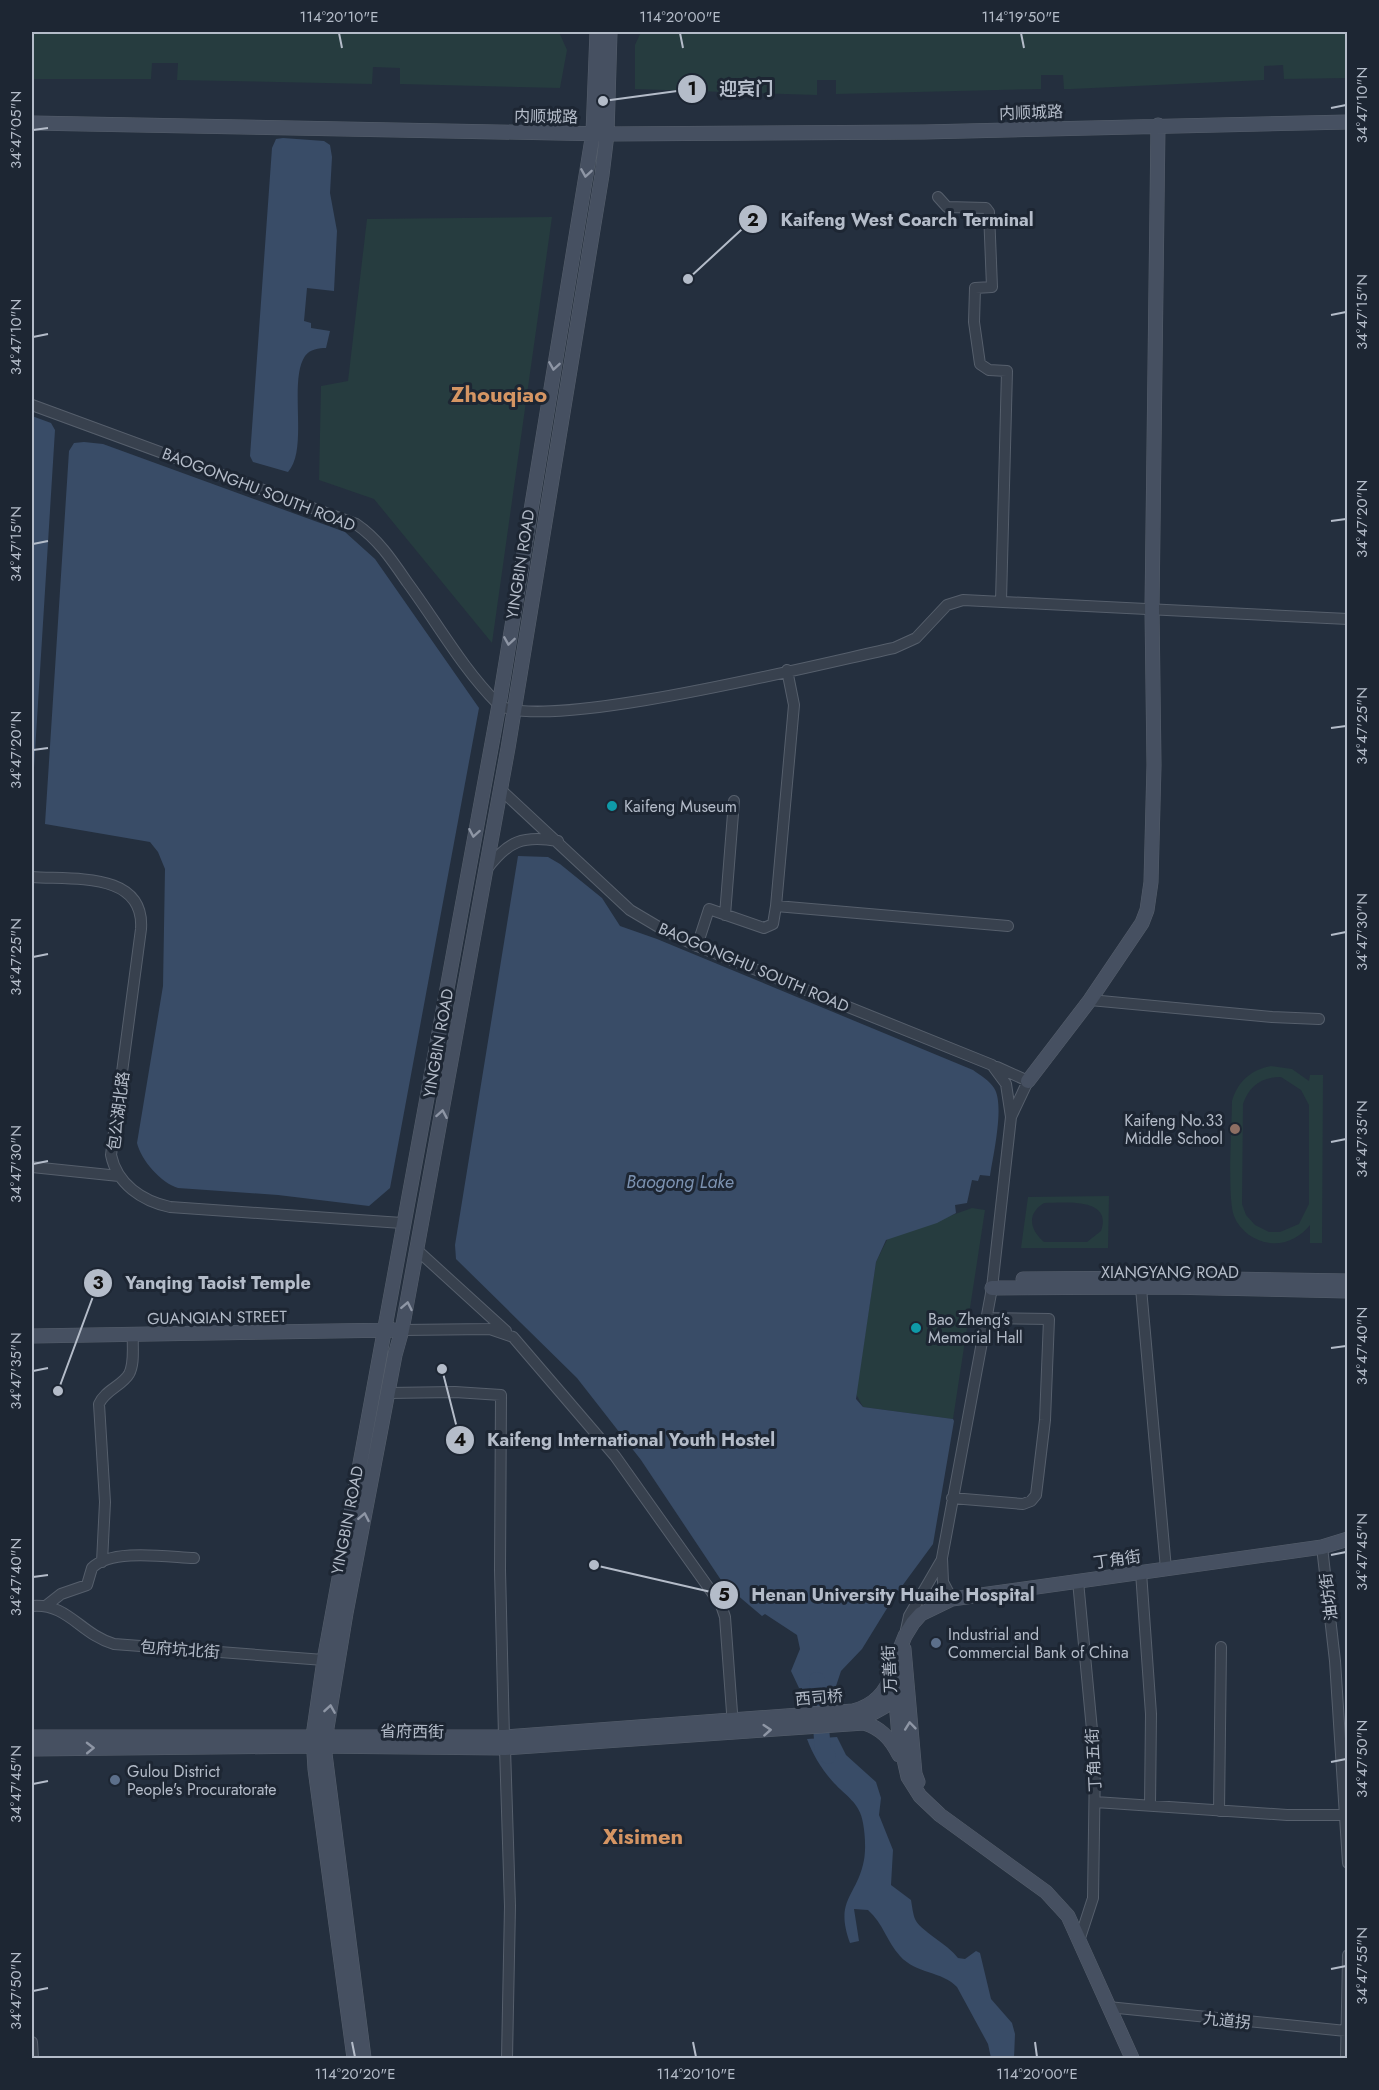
<svg xmlns="http://www.w3.org/2000/svg" width="1379" height="2090" font-family="Jost,'Noto Sans SC',sans-serif">
<style>
.green{fill:#263c3f;fill-rule:evenodd}
.water{fill:#394c67}
.lines{fill:none;stroke-linecap:round;stroke-linejoin:round}
.river{stroke:#394c67;stroke-width:16}
.street-casing{stroke:#565f6c;stroke-width:12}
.secondary-casing{stroke:#565f6c;stroke-width:15}
.street{stroke:#38414e;stroke-width:10}
.secondary{stroke:#465061;stroke-width:14}
.oneway{stroke:#8e96a5}
.ticks{fill:none;stroke:#b4bcc9;stroke-width:2}
.culture-dot{fill:#0f9aa8;stroke:#1d2633;stroke-width:2}
.education-dot{fill:#8d6e63;stroke:#1d2633;stroke-width:2}
.service-dot{fill:#5c6f8a;stroke:#1d2633;stroke-width:2}
.labels{text-anchor:middle;stroke-width:6;stroke-linejoin:round;paint-order:stroke}
.street-label{font-size:16px;fill:#b4bcc9;stroke:#1d2633}
.poi-label{font-size:16px;fill:#b4bcc9;stroke:#1d2633;text-anchor:start}
.water-label{font-size:18px;font-style:italic;fill:#7c92b1;stroke:#1d2633}
.district-label{font-size:22px;font-weight:bold;fill:#d59563;stroke:#1d2633}
.leader{fill:none;stroke:#b4bcc9;stroke-width:2}
.callout-dot{fill:#b4bcc9;stroke:#1d2633;stroke-width:2}
.mark-label{font-size:18px;text-anchor:middle;font-weight:bold;fill:#111}
.callout-label{font-size:18px;text-anchor:middle;font-weight:bold;fill:#b4bcc9;stroke:#1d2633;stroke-width:6;stroke-linejoin:round;paint-order:stroke}
.neatline{fill:none;stroke:#b4bcc9;stroke-width:2}
.ticks-label{font-size:15px;text-anchor:middle;fill:#b4bcc9}
</style>
<rect width="100%" height="100%" fill="#242f3e"/>
<path class="green" d="M32 32H559L567 50 560 88 400 84V68L373 67 372 84 177 80 178 63H152L151 79H32Z
M641 32H1347V78L1284 79 1283 65 1264 66V80L1071 89H1064L1063 75H1041V89L836 94V80H817V95L635 89V45Z
M552 217 492 643 374 499 319 480 321 386 348 381 367 219Z
M1271 1066 1292 1069 1309 1081 1310 1075H1323L1322 1243H1310V1225C1300 1237 1286 1245 1270 1243 1254 1241 1240 1231 1234 1216 1227 1198 1232 1125 1232 1101 1238 1081 1251 1070 1271 1066ZM1281 1077 1301 1090 1309 1105V1204L1299 1224 1280 1232H1269L1255 1225 1246 1215 1242 1204 1243 1104C1249 1086 1261 1077 1281 1077Z
M1109 1196 1108 1248H1021L1028 1197ZM1044 1203C1064 1203 1113 1197 1101 1231L1087 1242H1044C1030 1230 1026 1214 1044 1203Z
M972 1208 985 1210 953 1419 863 1407 856 1394 876 1262 888 1238Z"/>
<path class="water" d="M283 138 324 141 330 145 332 157 330 193 337 231 334 291 307 288 304 321 311 323V328L330 331 326 348C319 348 310 349 305 356 288 381 309 449 288 472L253 462 250 456 272 148 276 139Z
M32 416 51 423 55 430 32 800Z
M84 442 103 444 345 532 375 559 479 708 390 1188 369 1206 278 1195 178 1188C161 1183 141 1160 137 1143L163 986 165 869 158 852 150 842 45 824 69 451 74 443Z
M518 856 548 857 560 864 602 898 620 926 657 939 973 1070C980 1075 990 1081 994 1088 1005 1104 993 1156 990 1176L980 1175 978 1181 972 1180 967 1203 955 1205 956 1213 937 1223 886 1240 876 1262 856 1399 863 1407 953 1419 954 1421 933 1544 894 1597 862 1649 841 1671 836 1686 833 1687V1697L803 1698 802 1688H799L791 1671 800 1649 797 1635 765 1614 762 1616 723 1583 641 1460 577 1378 456 1259 455 1245Z
M837 1737 846 1755 876 1782 881 1798 879 1815 893 1850 891 1885 911 1900C912 1906 913 1914 915 1919 919 1930 948 1944 958 1958L965 1959 976 1951 980 1953 991 1999 1012 2023 1015 2034 1014 2058H991L988 2044 957 1987C942 1971 916 1974 900 1956 887 1942 883 1923 868 1910L854 1909 859 1941 850 1943C834 1899 857 1897 864 1860 866 1849 865 1834 863 1823 860 1803 846 1796 834 1783 822 1770 813 1755 807 1739Z"/>
<g class="lines">
<path class="river" d="M817 1680 823 1751 828 1756"/>
<defs>
<path id="street" d="M938 197 947 207 986 208 989 212 992 287 975 288 974 322 980 364 989 370 1007 371 1001 601
M32 405 356 524C378 539 392 560 407 582 436 621 462 668 497 703 532 737 835 660 894 648L916 638 947 605 963 600 1348 619
M500 789 630 910 662 929 697 946 992 1065 1006 1084 1011 1117
M487 869C508 841 523 835 558 841
M32 877C72 880 145 871 141 929L111 1155C117 1184 142 1201 170 1207L402 1223
M776 906 794 705 787 670
M725 915 734 801
M697 946 709 909 764 928 773 924 776 906 1008 926
M1090 1000 1272 1017 1319 1019
M32 1167 119 1176
M417 1250 506 1331
M1141 1288 1166 1569
M402 1330 490 1329 513 1337 615 1456 721 1605 725 1617 733 1726
M388 1393 455 1392 501 1395 500 1570 504 1737
M952 1498 1023 1504 1031 1501 1036 1495 1045 1420 1049 1319 987 1318
M1322 1547 1335 1661 1348 1863
M102 1562 105 1502 99 1404C105 1390 122 1386 129 1374 135 1363 132 1347 133 1335
M1141 1572 1151 1714 1150 1806
M1078 1581 1095 1762 1093 1898 1080 1938
M952 1599 943 1582 942 1558 992 1288 1011 1117 1028 1081 997 1067
M47 1605 61 1594 87 1585 92 1568C111 1548 168 1557 194 1558
M32 1606C68 1603 80 1634 114 1644L324 1660
M906 1630 909 1616 941 1561
M505 1748 510 1906 507 2058
M1095 1802 1287 1815H1344
M1219 1811 1221 1647
M1108 2007 1346 2031
M32 2042 33 2058
M1346 2058 1348 1955"/>
<path id="secondary" d="M32 123 607 134 924 132 1348 122
M1028 1081 1090 1000 1142 923 1147 910 1151 882 1154 765 1152 609 1158 125
M1023 1279 1167 1278 1348 1281
M992 1288 1167 1287 1348 1291
M32 1336 394 1330
M904 1649 915 1774 918 1782
M857 1722 884 1707 894 1688
M32 1737H504L853 1711C873 1706 886 1694 892 1673
M32 1749 313 1746 505 1748 864 1723C881 1728 891 1739 899 1755
M354 2058 315 1769 313 1736 324 1660 499 705 593 133 597 32
M364 2058 324 1746 346 1613 395 1355 402 1330 508 748 602 175 607 134 610 32
M1132 2058 1068 1916 1046 1892 940 1815 920 1796 908 1777 899 1737 893 1666 905 1636 913 1623 921 1614 952 1599 1322 1547 1348 1539"/>
</defs>
<use href="#street" class="street-casing"/>
<use href="#secondary" class="secondary-casing"/>
<use href="#street" class="street"/>
<use href="#secondary" class="secondary"/>
</g>
<defs><path id="oneway-chevron" d="M-2-3.5L2.5 0L-2 3.5" fill="none" stroke-width="1.6" stroke-linecap="round" stroke-linejoin="round" transform="scale(1.5)"/></defs>
<g class="oneway">
<use href="#oneway-chevron" transform="translate(586 173) rotate(99)"/>
<use href="#oneway-chevron" transform="translate(554 366) rotate(99)"/>
<use href="#oneway-chevron" transform="translate(509 641) rotate(99)"/>
<use href="#oneway-chevron" transform="translate(474 833) rotate(100)"/>
<use href="#oneway-chevron" transform="translate(442 1114) rotate(-80)"/>
<use href="#oneway-chevron" transform="translate(407 1306) rotate(-79)"/>
<use href="#oneway-chevron" transform="translate(364 1517) rotate(-79)"/>
<use href="#oneway-chevron" transform="translate(330 1709) rotate(-81)"/>
<use href="#oneway-chevron" transform="translate(910 1726) rotate(-96)"/>
<use href="#oneway-chevron" transform="translate(767 1730) rotate(-4)"/>
<use href="#oneway-chevron" transform="translate(90 1748) rotate(-1)"/>
</g>
<path class="ticks" d="M339 33 342 48M680 33 683 48M1021 33 1024 48M1331 108 1346 105M33 130 48 128M1331 315 1346 312M33 337 48 334M1331 521 1346 519M33 544 48 541M1331 728 1346 726M33 750 48 748M1331 935 1346 932M33 957 48 954M1331 1142 1346 1139M33 1164 48 1161M1331 1348 1346 1346M33 1371 48 1368M1331 1555 1346 1552M33 1577 48 1575M1331 1762 1346 1759M33 1784 48 1781M1331 1969 1346 1966M33 1991 48 1988M352 2042 355 2057M693 2042 696 2057M1035 2042 1037 2057"/>
<g class="culture-dot">
<circle cx="612" cy="806" r="6"/>
<circle cx="916" cy="1328" r="6"/>
</g>
<circle class="education-dot" cx="1235" cy="1129" r="6"/>
<g class="service-dot">
<circle cx="936" cy="1643" r="6"/>
<circle cx="115" cy="1780" r="6"/>
</g>
<g class="labels">
<g class="street-label">
<text transform="translate(1031 112) rotate(-2)" y="6">内顺城路</text>
<text transform="translate(546 116) rotate(1)" y="6">内顺城路</text>
<text transform="translate(259 489) rotate(21)" y="6">BAOGONGHU SOUTH ROAD</text>
<text transform="translate(520 564) rotate(-81)" y="6">YINGBIN ROAD</text>
<text transform="translate(754 967) rotate(23)" y="6">BAOGONGHU SOUTH ROAD</text>
<text transform="translate(438 1043) rotate(-80)" y="6">YINGBIN ROAD</text>
<text transform="translate(118 1111) rotate(-83)" y="6">包公湖北路</text>
<text x="1170" y="1278">XIANGYANG ROAD</text>
<text transform="translate(217 1317) rotate(-1)" y="6">GUANQIAN STREET</text>
<text transform="translate(347 1520) rotate(-79)" y="6">YINGBIN ROAD</text>
<text transform="translate(1117 1559) rotate(-8)" y="6">丁角街</text>
<text transform="translate(1328 1597) rotate(-97)" y="6">油坊街</text>
<text transform="translate(180 1649) rotate(4)" y="6">包府坑北街</text>
<text transform="translate(889 1669) rotate(-93)" y="6">万善街</text>
<text transform="translate(819 1697) rotate(-5)" y="6">西司桥</text>
<text transform="translate(412 1731) rotate(1)" y="6">省府西街</text>
<text transform="translate(1093 1760) rotate(-93)" y="6">丁角五街</text>
<text transform="translate(1227 2020) rotate(6)" y="6">九道拐</text>
</g>
<g class="poi-label">
<text x="624" y="812">Kaifeng Museum</text>
<text x="1223" y="1126" text-anchor="end">Kaifeng No.33<tspan x="1223" dy="18">Middle School</tspan></text>
<text x="928" y="1325">Bao Zheng's<tspan x="928" dy="18">Memorial Hall</tspan></text>
<text x="948" y="1640">Industrial and<tspan x="948" dy="18">Commercial Bank of China</tspan></text>
<text x="127" y="1777">Gulou District<tspan x="127" dy="18">People's Procuratorate</tspan></text>
</g>
<g class="water-label">
<text x="680" y="1188">Baogong Lake</text>
</g>
<g class="district-label">
<text x="499" y="402">Zhouqiao</text>
<text x="643" y="1844">Xisimen</text>
</g>
</g>
<path class="leader" d="M603 101L692 89M688 279L753 219M58 1391L98 1283M442 1369L460 1440M594 1565L724 1595"/>
<g class="callout-dot">
<circle cx="603" cy="101" r="6"/>
<circle cx="688" cy="279" r="6"/>
<circle cx="58" cy="1391" r="6"/>
<circle cx="442" cy="1369" r="6"/>
<circle cx="594" cy="1565" r="6"/>
<circle cx="692" cy="89" r="15"/>
<circle cx="753" cy="219" r="15"/>
<circle cx="98" cy="1283" r="15"/>
<circle cx="460" cy="1440" r="15"/>
<circle cx="724" cy="1595" r="15"/>
</g>
<g class="mark-label">
<text x="692" y="95">1</text>
<text x="753" y="226">2</text>
<text x="98" y="1289">3</text>
<text x="460" y="1446">4</text>
<text x="724" y="1601">5</text>
</g>
<g class="callout-label">
<text x="746" y="95">迎宾门</text>
<text x="907" y="226">Kaifeng West Coarch Terminal</text>
<text x="218" y="1289">Yanqing Taoist Temple</text>
<text x="631" y="1446">Kaifeng International Youth Hostel</text>
<text x="893" y="1601">Henan University Huaihe Hospital</text>
</g>
<rect width="1379" height="2090" fill="none" stroke="#1d2633" stroke-width="66"/>
<rect x="33" y="33" width="1313" height="2024" class="neatline"/>
<g class="ticks-label">
<text x="339" y="22">114°20'10"E</text>
<text x="680" y="22">114°20'00"E</text>
<text x="1021" y="22">114°19'50"E</text>
<text transform="translate(1362 105) rotate(-90)" y="5">34°47'10"N</text>
<text transform="translate(16 130) rotate(-90)" y="5">34°47'05"N</text>
<text transform="translate(1362 312) rotate(-90)" y="5">34°47'15"N</text>
<text transform="translate(16 337) rotate(-90)" y="5">34°47'10"N</text>
<text transform="translate(1362 519) rotate(-90)" y="5">34°47'20"N</text>
<text transform="translate(16 544) rotate(-90)" y="5">34°47'15"N</text>
<text transform="translate(1362 726) rotate(-90)" y="5">34°47'25"N</text>
<text transform="translate(16 750) rotate(-90)" y="5">34°47'20"N</text>
<text transform="translate(1362 932) rotate(-90)" y="5">34°47'30"N</text>
<text transform="translate(16 957) rotate(-90)" y="5">34°47'25"N</text>
<text transform="translate(1362 1139) rotate(-90)" y="5">34°47'35"N</text>
<text transform="translate(16 1164) rotate(-90)" y="5">34°47'30"N</text>
<text transform="translate(1362 1346) rotate(-90)" y="5">34°47'40"N</text>
<text transform="translate(16 1371) rotate(-90)" y="5">34°47'35"N</text>
<text transform="translate(1362 1552) rotate(-90)" y="5">34°47'45"N</text>
<text transform="translate(16 1577) rotate(-90)" y="5">34°47'40"N</text>
<text transform="translate(1362 1759) rotate(-90)" y="5">34°47'50"N</text>
<text transform="translate(16 1784) rotate(-90)" y="5">34°47'45"N</text>
<text transform="translate(1362 1966) rotate(-90)" y="5">34°47'55"N</text>
<text transform="translate(16 1991) rotate(-90)" y="5">34°47'50"N</text>
<text x="355" y="2079">114°20'20"E</text>
<text x="696" y="2079">114°20'10"E</text>
<text x="1037" y="2079">114°20'00"E</text>
</g>
</svg>
